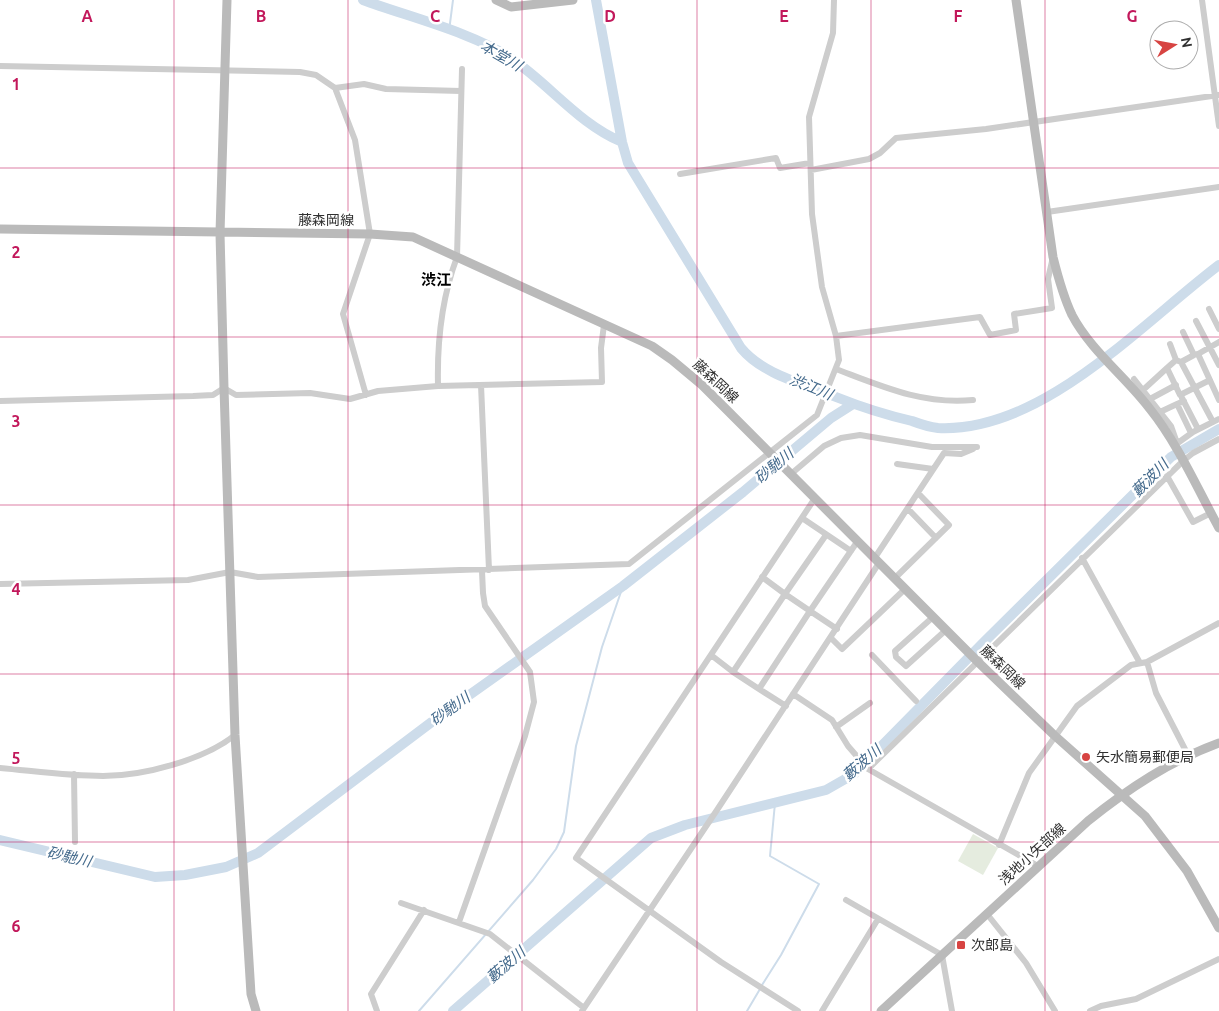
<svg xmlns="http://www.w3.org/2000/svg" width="1219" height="1011" font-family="Ubuntu,'Noto Sans JP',sans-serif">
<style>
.pitch{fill:#e5ecdf}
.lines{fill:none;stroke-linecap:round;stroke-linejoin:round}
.stream{stroke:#cddcea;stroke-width:2}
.river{stroke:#cddcea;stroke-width:10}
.street{stroke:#cdcdcd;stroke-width:6}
.secondary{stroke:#bababa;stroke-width:9}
.grid{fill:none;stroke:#c2185b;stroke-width:1;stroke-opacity:0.55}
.poi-dot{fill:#d74442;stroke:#fff;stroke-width:2}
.labels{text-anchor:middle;stroke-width:5;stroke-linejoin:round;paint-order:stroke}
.street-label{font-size:14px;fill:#303030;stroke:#fff}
.poi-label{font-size:14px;fill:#303030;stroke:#fff;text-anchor:start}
.water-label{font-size:15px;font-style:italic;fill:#446a8c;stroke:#fff}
.neighbourhood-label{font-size:15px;font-weight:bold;fill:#000;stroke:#fff}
.grid-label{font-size:16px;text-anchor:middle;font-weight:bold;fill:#c2185b;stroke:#fff;stroke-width:5;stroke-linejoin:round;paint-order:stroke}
</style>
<rect width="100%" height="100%" fill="#fff"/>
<path class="pitch" d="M973 834 998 848 983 875 958 861Z"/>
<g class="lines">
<path class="stream" d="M449 31 453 0
M762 985 781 955 819 884 770 856 775 803
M419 1011 533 880 556 849 564 832 576 746 602 647 623 586
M747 1011 760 989"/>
<path class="river" d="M363 0C409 17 472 32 512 59 550 85 579 124 622 142
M596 0 622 142 628 163 741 348C763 375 805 384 836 397 861 407 886 415 912 421 920 424 929 427 938 428 1042 433 1141 324 1219 265
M0 840 155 877 185 875 226 867 258 853 437 718 623 586 743 492 831 418 853 404
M453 1011 651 838 685 825 826 790 854 774 984 642 1171 457 1219 429"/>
<path class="street" d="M1202 0 1219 126
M0 66 300 72 316 75 335 88 355 140 370 234 343 314 366 395
M335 88 364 84 386 89 461 91
M811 170 869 159 880 153 896 138 986 129 1219 95
M680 174 776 158 780 168 810 163
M1047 212 1219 187
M1209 309 1219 329
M1196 321 1219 365
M1183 332 1194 355 1197 354
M836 336 980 317 990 335 1016 330 1014 314 1052 308 1048 279 1053 257
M1219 342 1198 354 1219 400
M1170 344 1176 360 1181 362 1194 355
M1176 360 1167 368 1180 395 1210 380
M1181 362 1213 422
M836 369C881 386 923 405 973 400
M1134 379 1171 426 1177 443
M481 385 489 570
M438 386C437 344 442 297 457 257L462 69
M1143 390 1167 368
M1182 398 1198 429
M1150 399 1176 385
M0 401 193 396 213 395 224 388 236 395 310 393 350 399 378 391 438 386 602 382 601 348 604 325
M1184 401 1177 404 1191 433
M1160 412 1177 404
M1175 445 1193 432 1219 419
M897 464 933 469
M791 474 824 446 841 438 860 435 932 447H977
M1167 476 1193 522 1211 513
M908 509 936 538
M802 518 851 551
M1082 558 1140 663
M874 559 944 453 961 454 973 449
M894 579 949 525 918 493
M0 584 188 580 230 572 258 577 629 564 817 415 839 360 836 336 822 287 812 214 809 117 833 33 834 0
M933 617 895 651 896 657 906 666 946 630
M837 629 810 611 857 542
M831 638 842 649 905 589
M711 655 733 672
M872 655 916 701
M1147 662 1156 693 1188 755
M759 689 733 672 785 594 762 577
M793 694 832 720 848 746 868 769 1038 866
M786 706 759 689 810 611 785 594 826 535
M836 727 870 703
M0 768C34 771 69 776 103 776 143 776 204 760 235 735
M868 769 1183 461 1193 453 1219 439
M74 774 75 842
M999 845 1029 773 1077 706 1131 665 1147 662 1219 623
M846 900 942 955 952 1011
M401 903 490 934 584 1008
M987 914 1026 963 1055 1011
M459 922 525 736 534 702 530 672 485 606 483 593 482 571
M377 1011 371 994 424 910
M582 1011 717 810 879 563
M798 1011 721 962 576 858 815 498
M822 1011 878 919
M1090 1011 1101 1006 1136 999 1219 959"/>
<path class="secondary" d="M227 0 220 233 224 388 235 735 251 994 256 1011
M496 0 511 7 573 0
M1016 0 1053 257C1058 277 1063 296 1072 315 1091 351 1126 377 1150 409 1178 444 1197 488 1219 528
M0 229 370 234 413 237 652 346 672 360 702 385 977 661 1054 735 1145 816 1187 871 1219 928
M881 1011 1088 821C1129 788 1170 761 1219 743"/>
</g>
<path class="grid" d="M174 0V1011M348 0V1011M522 0V1011M697 0V1011M871 0V1011M1045 0V1011M0 168H1219M0 337H1219M0 505H1219M0 674H1219M0 842H1219"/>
<g class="poi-dot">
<circle cx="1086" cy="757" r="5"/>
<rect x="956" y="940" width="10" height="10" rx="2.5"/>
</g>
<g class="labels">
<g class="street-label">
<text x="326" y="225">藤森岡線</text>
<text transform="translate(716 381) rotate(43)" y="5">藤森岡線</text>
<text transform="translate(1003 667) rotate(44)" y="5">藤森岡線</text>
<text transform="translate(1032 854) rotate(-42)" y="5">浅地小矢部線</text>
</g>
<g class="poi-label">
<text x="1096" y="762">矢水簡易郵便局</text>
<text x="971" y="950">次郎島</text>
</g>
<g class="water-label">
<text transform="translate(501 56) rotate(30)" y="5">本堂川</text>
<text transform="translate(811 387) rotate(22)" y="5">渋江川</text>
<text transform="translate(774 466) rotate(-40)" y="5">砂馳川</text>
<text transform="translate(1150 478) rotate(-45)" y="5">藪波川</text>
<text transform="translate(450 709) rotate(-36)" y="5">砂馳川</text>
<text transform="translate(862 763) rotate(-41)" y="5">藪波川</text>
<text transform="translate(69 857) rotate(13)" y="5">砂馳川</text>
<text transform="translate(506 965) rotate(-41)" y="5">藪波川</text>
</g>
<g class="neighbourhood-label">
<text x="436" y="285">渋江</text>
</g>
</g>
<g class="grid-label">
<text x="87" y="22">A</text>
<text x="261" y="22">B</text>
<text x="435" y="22">C</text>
<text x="610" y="22">D</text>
<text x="784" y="22">E</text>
<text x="958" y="22">F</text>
<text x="1132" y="22">G</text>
<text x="16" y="90">1</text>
<text x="16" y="258">2</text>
<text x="16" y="427">3</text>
<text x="16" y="595">4</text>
<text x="16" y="764">5</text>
<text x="16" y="932">6</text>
</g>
<g transform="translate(1174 45) rotate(79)"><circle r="24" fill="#ffffff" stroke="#acacac"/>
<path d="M0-4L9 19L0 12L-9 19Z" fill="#d74442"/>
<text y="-8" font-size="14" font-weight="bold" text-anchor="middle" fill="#303030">N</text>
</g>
</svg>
